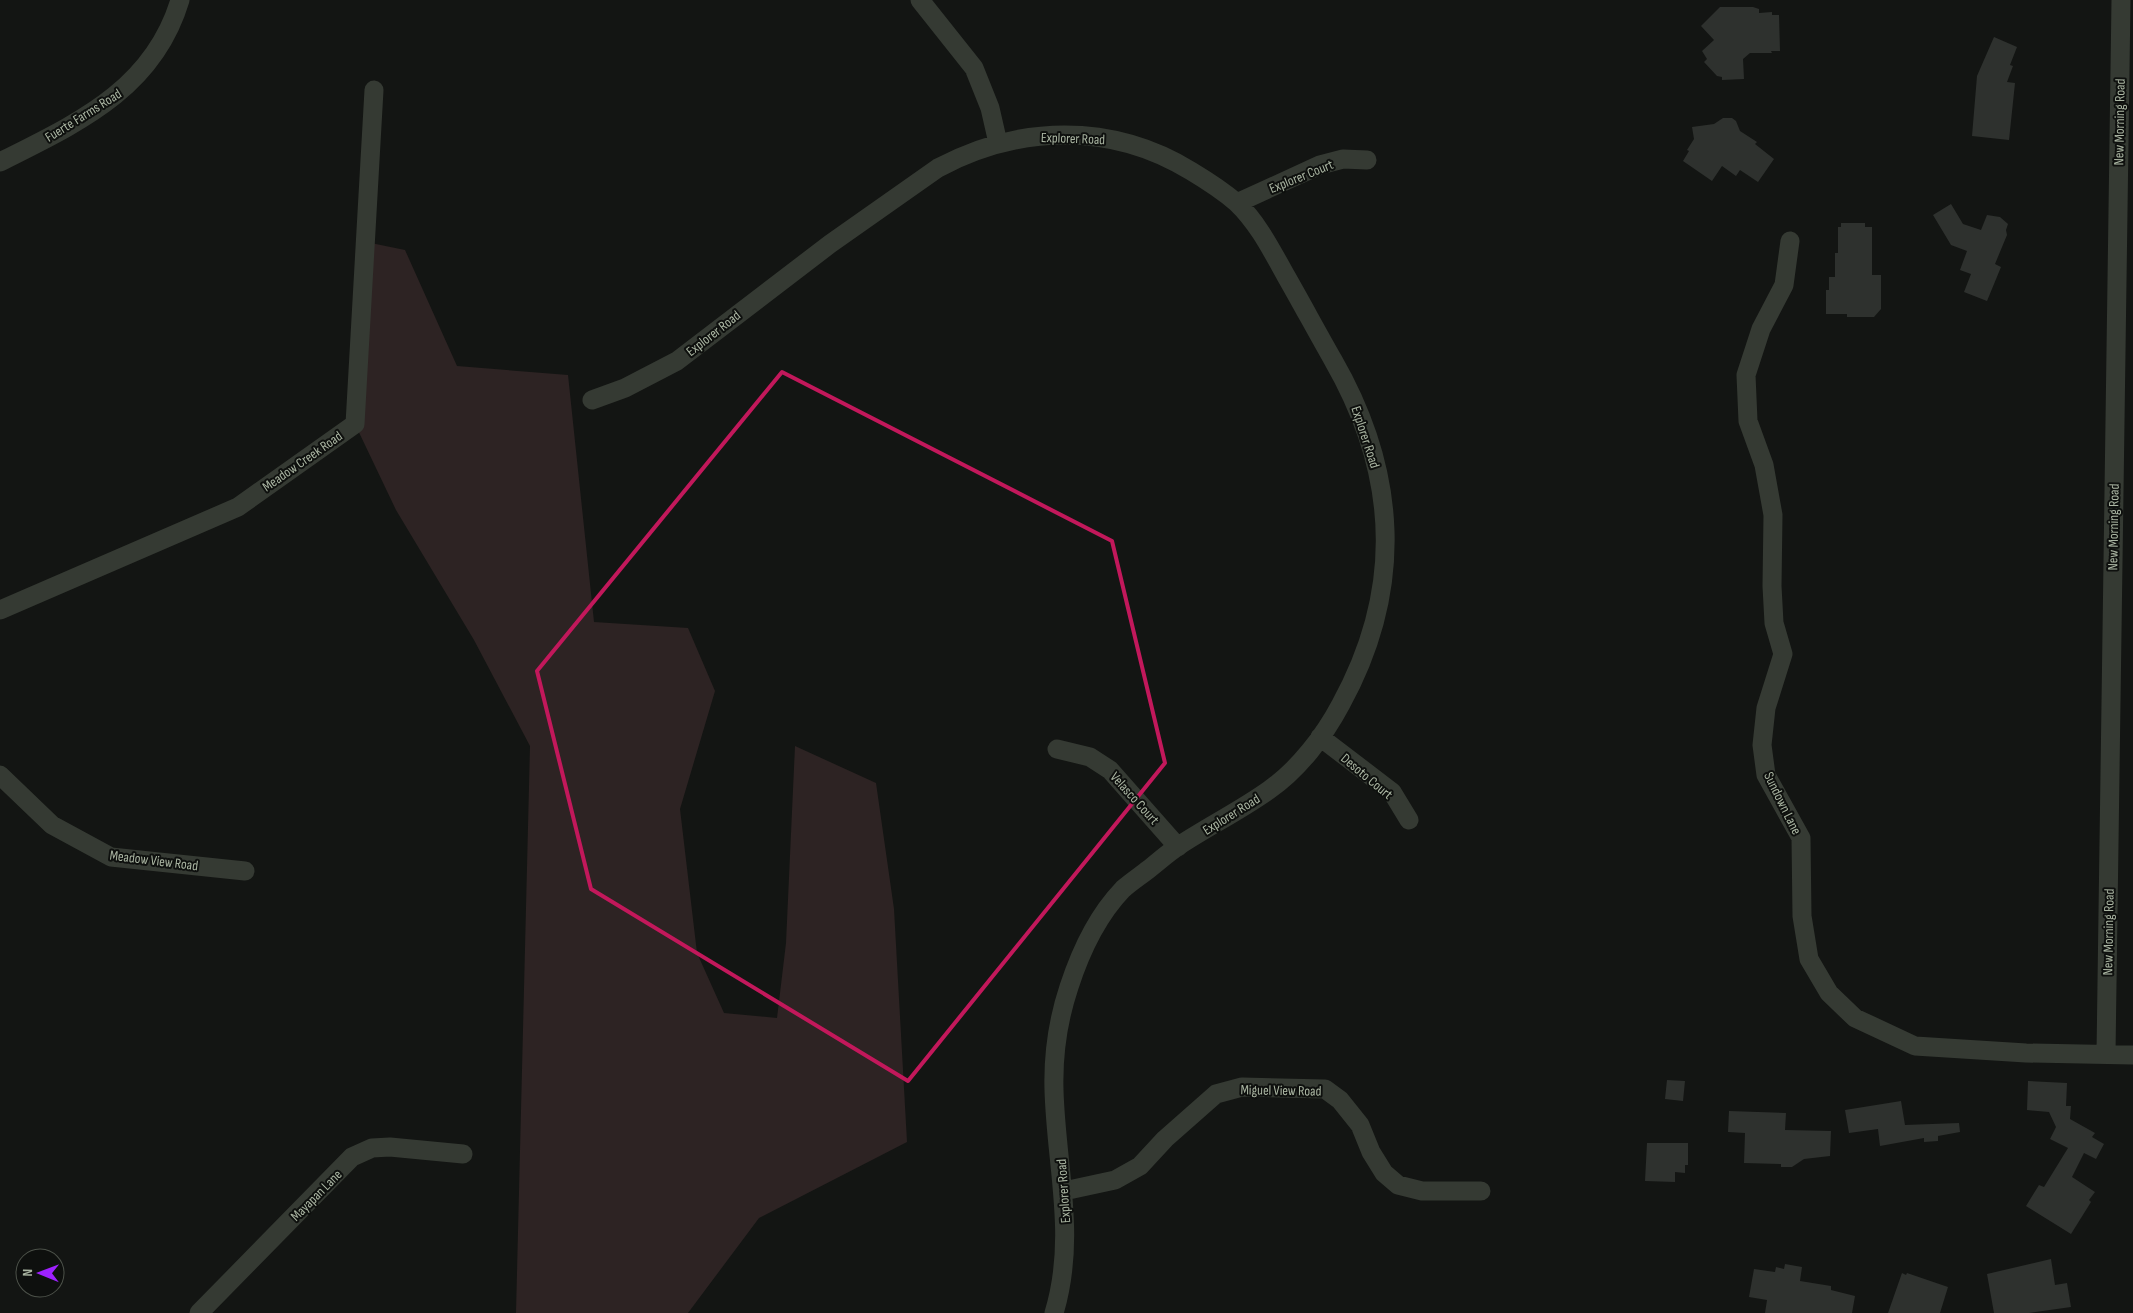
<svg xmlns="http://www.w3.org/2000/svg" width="2133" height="1313" font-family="'Sofia Sans Condensed',sans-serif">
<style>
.green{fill:#2d2323}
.building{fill:#2e312e}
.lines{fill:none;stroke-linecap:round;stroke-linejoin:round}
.minor{stroke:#353a33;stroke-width:19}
.marked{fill:none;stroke:#c2185b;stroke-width:4;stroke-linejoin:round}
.labels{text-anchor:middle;stroke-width:4;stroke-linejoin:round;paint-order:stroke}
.street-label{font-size:14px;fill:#abb6a3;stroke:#0e100e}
</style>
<rect width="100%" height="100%" fill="#131513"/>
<path class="green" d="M366 242 405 250 457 366 568 375 594 622 688 628 715 691 680 809 697 953 724 1013 777 1018 786 943 795 746 876 783 894 909 907 1142 759 1218 688 1313H516L530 746 474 640 396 510 355 424Z"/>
<path class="building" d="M1720 7H1753L1759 9V13L1772 12V15H1779L1780 51H1771L1772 53H1750L1743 59 1744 79 1722 80V77L1717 76 1704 62 1707 59 1702 51 1714 40 1701 26Z
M1994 37 2017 47 2010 65 2013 66 2007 82 2015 83 2009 140 1972 136 1977 76Z
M1723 118H1732L1736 121 1740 131 1757 142 1755 144 1774 159 1758 182 1740 170 1736 176 1722 166 1712 181 1683 161 1689 151 1687 150 1694 139 1692 127 1714 124Z
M1951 204 1963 224 1981 230 1987 215 2000 217 2008 224 2006 230 2007 235 1995 264 2001 267 1987 301 1964 292 1971 274 1960 270 1967 251 1951 245 1933 215Z
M1841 223H1865V227H1872V275H1881V309L1874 317H1847V314H1826V290H1829V277H1835V253H1838V227H1841Z
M1667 1080 1685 1081 1683 1101 1665 1099Z
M2028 1081 2067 1083 2066 1106H2071L2070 1119 2095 1133 2092 1137 2104 1144 2096 1159 2084 1153 2072 1177 2095 1192 2089 1200 2091 1202 2071 1234 2026 1206 2039 1185 2044 1187 2068 1148 2050 1139 2056 1127 2049 1112 2027 1110Z
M1901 1101 1905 1125 1959 1123 1960 1132 1938 1136V1141L1924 1142V1138L1880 1146 1878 1129 1849 1133 1845 1110Z
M1729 1111 1786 1113 1785 1130 1831 1131 1830 1156 1804 1159 1792 1167H1781V1164L1744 1163 1745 1133 1728 1132Z
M1647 1143H1688V1165H1685V1173L1675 1172V1182L1645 1181Z
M2051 1259 2055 1285 2067 1283 2071 1307 2029 1313H1994L1987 1274Z
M1785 1264 1802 1267 1800 1281 1831 1286V1290L1855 1296 1852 1313H1765L1767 1300 1749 1297 1754 1269 1775 1272 1776 1267 1784 1269Z
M1902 1273 1906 1275 1907 1273 1948 1287 1940 1313H1888Z"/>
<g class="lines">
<path class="minor" d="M920 0 974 68 990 108 998 143
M0 162C77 123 153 90 180 0
M1237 203 1320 165 1343 159 1367 160
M1790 241 1784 285 1761 329 1746 375 1748 421 1764 465 1773 515 1772 586 1774 623 1783 654 1766 708 1762 745 1766 775 1801 838 1802 916 1809 959 1829 993 1855 1018 1915 1046 2026 1053 2133 1055
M592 400 625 388 677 361 830 244 938 168C1019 125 1111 122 1191 171 1206 180 1223 191 1237 203 1258 223 1272 251 1286 276 1302 304 1317 332 1333 360 1398 473 1404 589 1341 704 1324 736 1299 769 1269 790 1241 810 1209 826 1180 845 1169 852 1159 861 1149 869 1140 876 1131 882 1123 889 1098 915 1080 953 1069 987 1058 1020 1053 1055 1054 1090 1056 1166 1077 1237 1054 1313
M0 610 238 507 355 424 374 90
M1320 737 1392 792 1409 820
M1057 749 1090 757 1110 770 1178 847
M0 775 52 825 111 857 245 871
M2106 1054 2121 0
M1064 1191 1115 1180 1140 1166 1165 1139 1216 1094 1242 1087 1325 1089 1340 1100 1360 1125 1371 1152 1384 1173 1398 1185 1422 1191H1481
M199 1313 352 1157 372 1148 390 1147 463 1154"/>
</g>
<path class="marked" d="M782 372 1112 541 1165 763 908 1081 591 889 537 671Z"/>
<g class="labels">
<g class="street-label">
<text transform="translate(83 115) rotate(-32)" y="5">Fuerte Farms Road</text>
<text transform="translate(2119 122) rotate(-89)" y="5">New Morning Road</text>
<text transform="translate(1073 138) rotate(2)" y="5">Explorer Road</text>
<text transform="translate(1301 176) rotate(-22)" y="5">Explorer Court</text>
<text transform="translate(713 333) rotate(-38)" y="5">Explorer Road</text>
<text transform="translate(1366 437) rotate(72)" y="5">Explorer Road</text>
<text transform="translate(302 461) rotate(-35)" y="5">Meadow Creek Road</text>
<text transform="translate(2113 527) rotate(-89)" y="5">New Morning Road</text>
<text transform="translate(1367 776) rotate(40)" y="5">Desoto Court</text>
<text transform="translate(1135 798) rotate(48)" y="5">Velasco Court</text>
<text transform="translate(1783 803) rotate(64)" y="5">Sundown Lane</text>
<text transform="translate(1231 814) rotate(-32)" y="5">Explorer Road</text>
<text transform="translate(154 860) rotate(7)" y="5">Meadow View Road</text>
<text transform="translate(2108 932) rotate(-89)" y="5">New Morning Road</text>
<text transform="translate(1281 1090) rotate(1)" y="5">Miguel View Road</text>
<text transform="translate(1063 1191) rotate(-94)" y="5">Explorer Road</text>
<text transform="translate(316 1195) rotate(-45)" y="5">Mayapan Lane</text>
</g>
</g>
<g transform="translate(40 1273) rotate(271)"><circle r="24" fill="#0e100e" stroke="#4d524a"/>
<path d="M0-4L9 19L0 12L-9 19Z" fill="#9e21fe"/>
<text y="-8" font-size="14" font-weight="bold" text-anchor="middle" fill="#abb6a3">N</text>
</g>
</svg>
